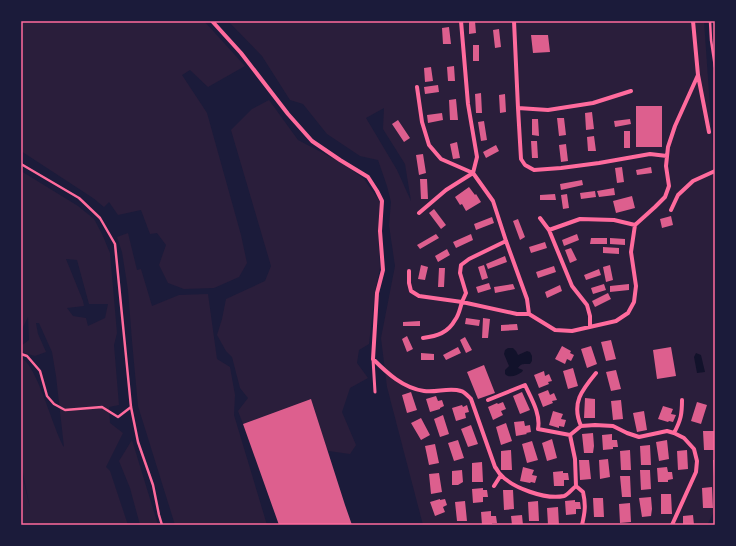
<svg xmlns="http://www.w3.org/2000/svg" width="736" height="546" font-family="'Asap Condensed',sans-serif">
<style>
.green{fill:#2a1e3b;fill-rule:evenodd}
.water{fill:#12122b}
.building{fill:#dd5f8e}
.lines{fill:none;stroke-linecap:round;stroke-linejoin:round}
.path{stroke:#ff6b9d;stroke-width:2.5}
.service{stroke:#ff6b9d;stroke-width:3}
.minor{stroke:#ff6b9d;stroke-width:4}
.neatline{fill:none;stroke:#ff6b9d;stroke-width:1.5}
</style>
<rect width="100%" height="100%" fill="#1b1b3a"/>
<path class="green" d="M21 21H204L245 66 208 87 190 70 182 75 207 113 241 235 247 263 239 277 214 288 184 289 168 283 159 265 166 245 157 233 150 234 141 210 118 215 109 202 104 207 93 198 21 151Z
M228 21H704L713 151 715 155V510L707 525H423L387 387 381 338 395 266 389 225 391 202 387 186 378 160 360 156 327 134 303 104 290 100 262 56ZM384 108 383 129 405 164 411 201 397 170 366 118Z
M269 100 298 140 344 164 364 179 380 202 378 230 380 268 375 292 369 344 359 350 357 363 368 378 350 388 342 412 356 445 350 454 329 451 326 447 311 399 243 424 238 411 248 398 240 388 232 357 226 351 217 335 222 319 226 299 265 281 271 266 231 130 252 109Z
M21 171 78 206 94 219 102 234 110 253 117 333 114 345 119 405 109 407 110 423 123 433 106 467 110 471 128 525H22L21 519V470L30 508 21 463V358C37 364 54 432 64 447L56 376 52 352 39 323H36L38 334 46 352 35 356 21 352V346L29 340 28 317 21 331ZM66 259 77 260 89 304H108L105 318 88 326 86 318 73 316 67 308 84 306 83 301Z
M128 233 137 270 141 269 152 306 179 295 208 294 217 359 230 367 235 395 234 415 267 525H175L138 406 132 341 128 290 122 252 117 237Z
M132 440 158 525H140L130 488 119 461Z"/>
<path class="water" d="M508 348H513L516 351 518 355 527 351 530 352 532 356V361L530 364C524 364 521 363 518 368L523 370 522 372C517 375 510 379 505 374V370L509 366 504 354 505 350Z
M696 353 701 355 705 372 697 373 694 357Z"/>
<path class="building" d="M469 21H475L476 33 469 34Z
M449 27 451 44H443L442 28Z
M499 29 501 47 495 48 493 30Z
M531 35H548L550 52 533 53Z
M473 45H479V61H473Z
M454 66 455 81H448L447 67Z
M431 67 433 81 425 82 424 68Z
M438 85 439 92 425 94 424 87Z
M481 93 482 113H476L475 94Z
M505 94 506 112 500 113 499 95Z
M456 99 458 120H450L449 100Z
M636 106H662V147H636Z
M592 112 594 129 586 130 585 113Z
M442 113 443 120 428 123 427 115Z
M557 118H564L566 135 559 136Z
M532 119H538L539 136 532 135Z
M630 119 631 124 615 127 614 121Z
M398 120 410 138 404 142 392 124Z
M484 121 487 140 481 141 478 122Z
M624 131H630V148H624Z
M594 136 596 151H588L587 137Z
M531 141H537L538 158H532Z
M457 142 460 158 453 159 450 144Z
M566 144 568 161 561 162 559 145Z
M496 145 499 151 486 158 483 152Z
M423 154 426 173 419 175 416 155Z
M622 167 624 182 617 183 615 168Z
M651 167 652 173 637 175 636 170Z
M420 179H427L428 199H421Z
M582 180 583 185 561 190 560 184Z
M469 187 475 195 476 194 481 202 466 211 462 204 460 205 455 197Z
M614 188 615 195 599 197 597 191Z
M595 191 596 197 581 199 580 193Z
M555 194 556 200H540V195Z
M567 194 569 208 563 209 561 195Z
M632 196 635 208 616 213 613 201Z
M434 209 446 225 441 229 429 213Z
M671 216 673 225 662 228 660 219Z
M492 217 494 223 476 230 474 224Z
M518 219 525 237 520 240 513 221Z
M436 234 439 238 420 249 417 245Z
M471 234 473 240 456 248 453 242Z
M577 234 579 240 564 246 562 240Z
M591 238H607V244H590Z
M610 238 625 239V245L610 244Z
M545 242 547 248 531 253 529 247Z
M603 247 619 248V254L603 253Z
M571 248 577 260 570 263 565 250Z
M447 249 450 255 438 262 435 256Z
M505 256 507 262 488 269 486 264Z
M421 265 428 267 425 280 418 279Z
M484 265 488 278 482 280 478 267Z
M610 265 613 280 606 282 603 267Z
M554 266 556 272 538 278 536 272Z
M439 268H445L444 287H438Z
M599 269 601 275 586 280 584 275Z
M489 283 491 289 478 293 476 287Z
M513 284 515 289 495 293 494 287Z
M604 284 606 290 593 294 591 288Z
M629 284V290L610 292V286Z
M560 285 562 291 547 298 545 292Z
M608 293 611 299 595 307 592 301Z
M466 318 480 320 479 326 465 324Z
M483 318 490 319 488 338H482Z
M420 321V326H403V322Z
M517 324 518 330 501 331V325Z
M407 336 413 349 407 352 402 339Z
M465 337 472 350 466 353 460 340Z
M611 340 616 359 606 361 601 342Z
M562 346 571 351 570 353 574 355 571 361 567 359 565 364 555 359Z
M591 346 597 364 587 368 581 349Z
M458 347 461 353 446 360 443 355Z
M671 347 676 376 657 379 653 350Z
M421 353 434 354V360H421Z
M484 365 495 393 478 399 467 372Z
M573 368 578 386 568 389 563 371Z
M616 370 621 389 611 391 606 372Z
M544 371 545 376 549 374 552 381 548 382 549 384 539 388 534 375Z
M548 390 550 395 554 393 557 400 552 401 553 403 543 407 538 394Z
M411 392 417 410 407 413 402 395Z
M522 392 530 410 520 414 513 396Z
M436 396 438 401 442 400 444 406 440 408V409L430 412 426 399Z
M585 398 595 399V418H584Z
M311 399 345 505 352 525H279L243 424Z
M621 400 623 419 613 420 611 401Z
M503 402 506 409 501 411 503 415 493 420 488 407 497 403 498 404Z
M697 402 707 405 701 424 691 421Z
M462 405 463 407 467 405 469 412 465 413 466 418 456 421 452 408Z
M663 406 673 409 671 414 676 415 673 422 669 421 668 422 658 419Z
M553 411 563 414 561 419 566 420 564 427 559 426V428L549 425Z
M644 411 647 430 637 432 633 413Z
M443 415 449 434 440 437 434 419Z
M421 418 430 435 421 440 411 423Z
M524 421 525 426 530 425 531 432 526 433 527 434 516 436 514 422Z
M506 423 512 441 501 445 496 427Z
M471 425 478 444 468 447 461 429Z
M703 431H714L715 450H704Z
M593 433 594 446 593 453H584L582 434Z
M612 434V440H617L618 447H613V449L603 450 602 435Z
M552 439 557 458 547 461 542 443Z
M458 440 464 458 454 461 448 443Z
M667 440 669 459 659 461 656 442Z
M532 441 538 460 527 463 522 444Z
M435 444 439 463 429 465 425 446Z
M650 445 651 465H641L640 446Z
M511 450 512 470H501V451Z
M630 450 631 470H621L620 451Z
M687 450 688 469 678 470 677 451Z
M608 459 610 477 600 479 599 460Z
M579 460H589L591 479 580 480Z
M713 460H715V477H714Z
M482 462 483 482H472V463Z
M523 467 534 470 532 475 537 476 535 483 531 482 530 483 520 481Z
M667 467 668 472H672L673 479 668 480V482H658L657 468Z
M462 470 463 482 458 485H452V471Z
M640 470H650L651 489 641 490Z
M563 471V473H568L569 480H564V486H554L553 472Z
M439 473 442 492 431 494 429 474Z
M620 476H630L631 497H622Z
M712 487 713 508H703L702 488Z
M483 488V490H487L488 497H483V502L473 503 472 489Z
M503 490H513L514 509 504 510Z
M661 494H671L672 514H661Z
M651 497 652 509 651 516 642 517 639 498Z
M593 498H603L604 517H594Z
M440 499V500L445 499 447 505 443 507 445 512 435 516 430 502Z
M575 500V502H580L581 509H576V514L566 515 565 501Z
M465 501 467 521H457L455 502Z
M538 501 539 521H529L528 502Z
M630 503 631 522 620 523 619 504Z
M558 507 559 525H548L547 508Z
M491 511V516H496L497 523H492V525H482L481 512Z
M522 515 523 525H512L511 516Z
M693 515 694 525H683V516Z"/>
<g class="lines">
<path class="path" d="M710 21 711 40 715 67
M21 164 79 198 100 218 115 244 131 407 138 442 153 485 159 515 162 525
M21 354 27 356 40 371 47 396 54 404 65 410 102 407 118 417 131 407"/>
<path class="service" d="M373 359 375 392"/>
<path class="minor" d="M212 21 241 53 288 114 312 141 340 160 368 177 377 191 382 201 380 231 383 270 377 293 373 359C387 373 403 388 424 391 436 393 449 387 461 391 465 392 468 396 471 399L495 467C497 469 498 472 500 474 512 488 546 500 564 496 568 495 572 489 576 486L575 459 570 435
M514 21 518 108 548 110 593 103 631 91
M693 21 698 75 709 132
M417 87 422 122 429 145 441 159 473 173 493 201 506 241 527 299 529 314 555 330 572 331 616 321 628 313 634 302 636 286 631 252 635 225
M518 108 521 159 525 165 534 170 561 168 599 163 650 154 667 156
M671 210 678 195 693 181 715 171
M419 213 446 190 473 173 477 157 468 104 461 21
M540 218 549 230 572 286 587 305 590 316V326
M549 230 580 219 614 220 635 225 655 207 665 197 669 186 666 166 668 147 675 126 698 75
M506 241 469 259 461 265 460 273 466 293 462 302 517 314H529
M409 271V283L411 291 419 296 462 302C460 308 459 315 455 320 448 333 437 336 423 338
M488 400 525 385C531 398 541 414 538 429L570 435
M581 426C571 403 582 390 596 373
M674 433C681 420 682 414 682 400
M570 435 581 426 595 425 613 426 627 433 639 437 667 431 674 433 684 438 694 449 697 461 696 472 672 525
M494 486 501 475
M576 486 583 492C586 505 585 512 582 525"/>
</g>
<rect width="736" height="546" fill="none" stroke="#1b1b3a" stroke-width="44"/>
<rect x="22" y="22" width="692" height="502" class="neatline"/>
</svg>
